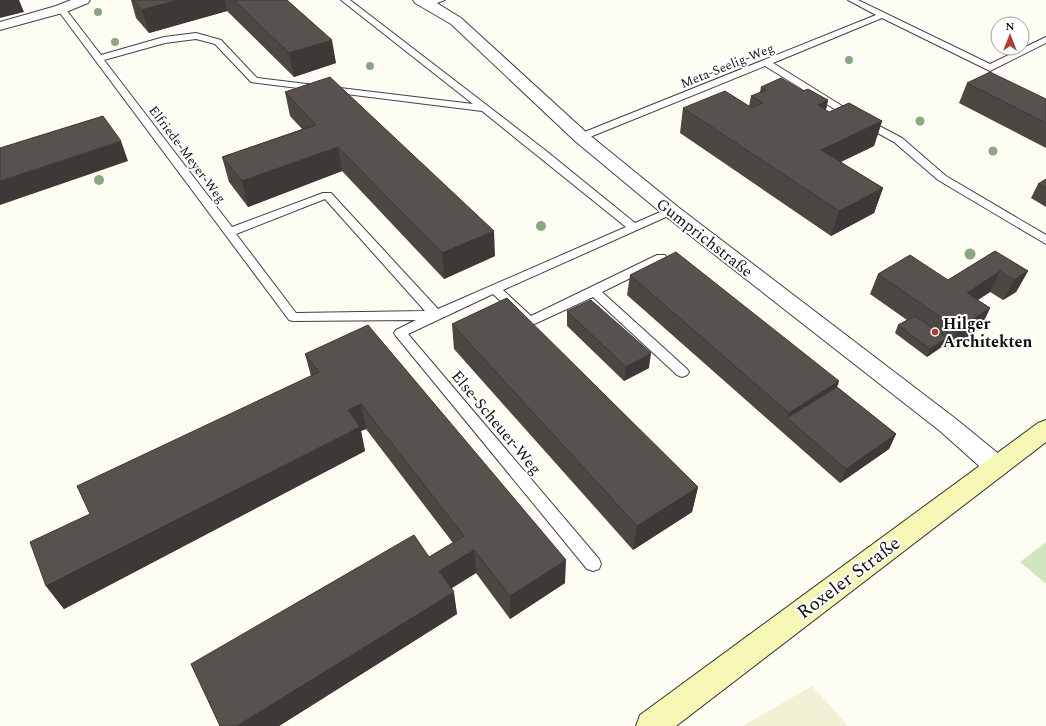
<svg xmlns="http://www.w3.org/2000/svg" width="1046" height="726" font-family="Spectral,serif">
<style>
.farmland{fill:#f1f2d5}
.green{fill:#cfe6bf}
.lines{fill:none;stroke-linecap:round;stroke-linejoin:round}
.lane-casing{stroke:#424242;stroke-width:2}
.street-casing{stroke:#424242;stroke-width:2}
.secondary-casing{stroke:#313131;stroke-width:2}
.lane{fill:#fff;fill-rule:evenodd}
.street{fill:#fff;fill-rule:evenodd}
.secondary{fill:#f7f7b5;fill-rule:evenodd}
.tree{fill:#8aa782}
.wall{fill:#4b4742}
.shaded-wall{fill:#3d3936}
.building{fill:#57524d;stroke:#3d3936}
.poi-dot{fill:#b23c34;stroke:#fff;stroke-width:1.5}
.labels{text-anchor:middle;stroke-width:4;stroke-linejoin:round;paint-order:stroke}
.far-street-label{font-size:13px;fill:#0f0f0f;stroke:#fff}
.street-label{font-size:16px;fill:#0f0f0f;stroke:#fff}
.poi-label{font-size:16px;font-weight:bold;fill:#0f0f0f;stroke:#fff;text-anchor:start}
.near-street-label{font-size:19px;fill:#0f0f0f;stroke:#fff}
</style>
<rect width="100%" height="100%" fill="#fefdf3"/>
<path class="farmland" d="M812 686 848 726H742L744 725Z"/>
<path class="green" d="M1046 542V584L1020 562Z"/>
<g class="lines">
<defs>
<path id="lane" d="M341 0H350L545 150 635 223 667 209 671 208 676 211 675 213 503 290 531 316 657 255H665L667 258 665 261 602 292 687 369 689 372 687 375 682 377 677 375 593 297 530 326 526 325 493 294 408 334 599 559 601 564 599 569 593 571 587 569 396 336 394 333 396 330 416 320 293 321 289 320 57 9 61 7H64L101 55 164 37 196 33 221 40 257 78 473 104ZM196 39 215 44 251 82 482 111 626 227 438 309 331 193H323L232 227 104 60 165 43ZM325 199 425 311 296 313 236 234Z
M433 0H445L429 6 425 4Z
M848 0H858L990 64 1046 37V43L990 71 882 18 773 63 847 109 902 138 946 176 1046 235V244L938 180 894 142 841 113 765 66 585 139H577L576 137 577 135 876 15Z"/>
<path id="street" d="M71 0H90L88 3 66 12 0 30V22L56 6Z
M413 0H432L461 18 587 133 678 207 956 419 1005 459 1008 466 1005 473 996 476 987 473 940 431 664 215 575 141 451 24 415 3Z"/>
<path id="secondary" d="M1046 420V442L676 726H636L640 715 1038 423Z"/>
</defs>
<use href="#lane" class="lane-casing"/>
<use href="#street" class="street-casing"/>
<use href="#secondary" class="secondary-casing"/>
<use href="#lane" class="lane"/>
<use href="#street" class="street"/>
<use href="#secondary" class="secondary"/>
</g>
<g class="tree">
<circle cx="98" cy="12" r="4"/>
<circle cx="115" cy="42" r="4"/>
<circle cx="849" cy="60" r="4"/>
<circle cx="370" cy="66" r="4"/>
<circle cx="920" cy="121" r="4.5"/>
<circle cx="993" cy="151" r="4.5"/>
<circle cx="99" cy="180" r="5"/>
<circle cx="541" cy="226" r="5"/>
<circle cx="970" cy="254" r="5.5"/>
</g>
<path class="wall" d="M131 0H287L336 63 294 77 227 11 149 33 136 18Z
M967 83 1046 99V148L959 103Z
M761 87 803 91 828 100 826 110 829 112 882 121 874 146 840 162 883 188 874 213 831 236 680 133 683 108 749 106 751 96 760 92Z
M285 92 495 256 444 279 342 171 248 207 229 182 222 157 302 129 290 116Z
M1046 179V207L1031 198 1038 184Z
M995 251 1028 271 1016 292 1003 300 990 292 978 300 990 308 980 329 948 349 943 346 927 357 895 333 898 325 907 320 870 294 878 274 948 280Z
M630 275 839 381 837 387 896 434 889 449 840 483 627 295Z
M567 311 649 368 624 381 567 326Z
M452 324 698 487 692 512 633 550 454 349Z
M305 354 565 583 510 619 476 573 452 588 457 614 279 726H220L429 557 453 543 366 429 361 431 365 451 64 609 46 586 90 514 311 376Z"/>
<path class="shaded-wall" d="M0 0H19L24 12 0 18Z
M178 0H225L227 11 149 33 142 10Z
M332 40 336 63 294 77 289 53Z
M828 100 822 125 818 105Z
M882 121 874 146 814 175 821 150Z
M121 141 128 161 0 205V181Z
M338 147 342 171 248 207 242 181Z
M883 188 874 213 831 236 839 211Z
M494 231 495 256 444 279 442 253Z
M1000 271 990 292 957 313 967 293Z
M1028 271 1016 292 1003 300 1014 280Z
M990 308 980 329 948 349 958 329Z
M947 338 943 346 927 357 930 349Z
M651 353 649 368 624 381 626 367Z
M839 381 831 402 787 418 789 413Z
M361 404 366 429 361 431 365 451 64 609 46 586 348 410Z
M896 434 889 449 840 483 846 469Z
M698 487 692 512 633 550 637 526Z
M474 550 476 573 442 594 439 571Z
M566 560 565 583 510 619V596Z
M454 592 457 614 279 726H237Z"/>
<path class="building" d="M133 0H178L142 10Z
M234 0H287L332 40 289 53Z
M990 72 1046 99V123L967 83Z
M330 77 494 231 442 253 338 147 242 181 222 157 316 125 285 92Z
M781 78 803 91 808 89 828 100 818 105 829 112 849 103 882 121 821 150 883 188 839 211 683 108 725 91 752 108 763 103 751 96 766 90 761 87Z
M103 116 121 141 0 181V148Z
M1046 179V188L1038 184Z
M995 251 1028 271 1014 280 1000 271 967 293 990 308 958 329 878 274 910 255 948 280Z
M676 252 839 381 789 413 630 275Z
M507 298 698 487 637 526 452 324Z
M591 300 651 353 626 367 567 311Z
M915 316 947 338 930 349 898 325Z
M368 325 566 560 510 596 474 550 439 571 454 592 237 726H220L191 664 414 535 429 557 464 536 361 404 348 410 360 427 46 586 30 542 90 514 77 486 319 372 305 354Z
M837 387 896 434 846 469 787 418Z"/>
<circle class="poi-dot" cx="935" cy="332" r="4"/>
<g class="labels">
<g class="far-street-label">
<text transform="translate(727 65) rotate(-22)" y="5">Meta-Seelig-Weg</text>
<text transform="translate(188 154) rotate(53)" y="5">Elfriede-Meyer-Weg</text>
</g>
<g class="street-label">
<text transform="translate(705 237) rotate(38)" y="6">Gumprichstraße</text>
<text transform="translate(497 422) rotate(50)" y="6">Else-Scheuer-Weg</text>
</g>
<g class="poi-label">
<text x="943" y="329">Hilger<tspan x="943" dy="18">Architekten</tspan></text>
</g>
<g class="near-street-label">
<text transform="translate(848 577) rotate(-37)" y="7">Roxeler Straße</text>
</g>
</g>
<g transform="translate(1010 36)"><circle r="19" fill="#ffffff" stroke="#9f9f9f"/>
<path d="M0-3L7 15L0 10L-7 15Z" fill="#b23c34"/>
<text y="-6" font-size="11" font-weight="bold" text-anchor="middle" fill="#0f0f0f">N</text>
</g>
</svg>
